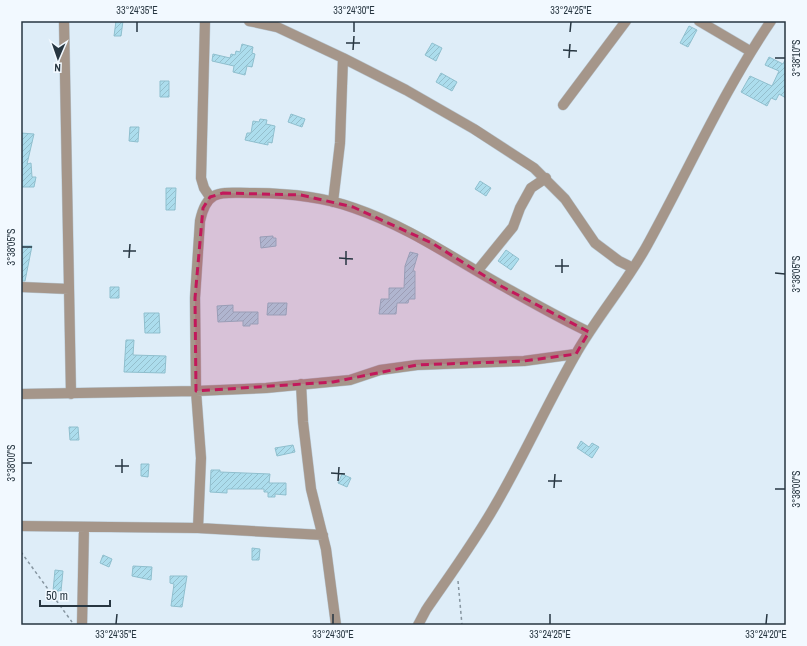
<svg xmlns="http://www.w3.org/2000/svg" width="807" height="646" font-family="'Archivo Narrow',sans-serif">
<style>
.building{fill:url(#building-hatch);stroke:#8fbfce}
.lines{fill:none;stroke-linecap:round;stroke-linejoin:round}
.minor-casing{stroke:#b9c8d3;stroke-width:11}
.path{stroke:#8796a1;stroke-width:1.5;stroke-dasharray:3 3;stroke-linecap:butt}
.minor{stroke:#a5968a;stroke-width:10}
.marked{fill:#c2185b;fill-opacity:0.2;stroke:#c2185b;stroke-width:3;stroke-dasharray:8 5;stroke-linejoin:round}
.ticks{fill:none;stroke:#273641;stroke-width:1.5}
.neatline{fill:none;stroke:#273641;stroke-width:1.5}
.ticks-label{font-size:10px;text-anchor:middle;fill:#273641}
</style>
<defs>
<pattern id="building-hatch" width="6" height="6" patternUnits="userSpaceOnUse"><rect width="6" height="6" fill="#acdded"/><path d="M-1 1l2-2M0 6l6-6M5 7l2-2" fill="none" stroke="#94becc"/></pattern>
</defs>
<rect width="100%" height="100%" fill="#deedf8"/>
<path class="building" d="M116 21H123L121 36H114Z
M689 26 697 30 688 47 680 43Z
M432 43 442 48 436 61 425 55Z
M242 44 253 47 252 53 255 54 252 67 247 66 245 75 233 72 234 66 212 61 213 54 230 58 231 54 235 55 236 51 240 52Z
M769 57 783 64 786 58V98L779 94 776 100 771 98 767 106 741 92 750 76 772 86 779 71 765 65Z
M441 73 457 82 452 91 436 82Z
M160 81H169V97H160Z
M291 114 305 119 302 127 288 122Z
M260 119 267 120 266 124 275 126 272 143 268 142V145L245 140 247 133H251L253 121 259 122Z
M130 127H139L138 142 129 141Z
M21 133 34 134 27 164 31 163 32 177H36L34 187H21Z
M480 181 491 188 486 196 475 189Z
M166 188H176L175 210H166Z
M273 236V238H276V246L261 248 260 237Z
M21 246H32L25 281H21Z
M506 250 519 259 511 270 498 261Z
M410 252 418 254 413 271H415V299H409L408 303H397L396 314H379L381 299H389V288H404L405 266Z
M110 287H119V298H110Z
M268 303H287L286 315H267Z
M233 305V312H258V324H250V326H243V321H240L218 322 217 306Z
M144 313H159L160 333H145Z
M126 340H134L133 355 166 356 165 373 124 372Z
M69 427H78L79 440H70Z
M581 441 589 447 592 443 599 447 592 458 577 448Z
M293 445 295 452 277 456 275 448Z
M141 464H149L148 477 141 476Z
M211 470H220V472L270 474 269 483H286V495L275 494V497H268V492H264V489H227V493L210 492Z
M342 474 351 478 347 487 338 483Z
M252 548 260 549 259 560H252Z
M103 555 112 559 109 567 100 563Z
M133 566 152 567 151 580 132 576Z
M55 570 63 571 61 591H53Z
M170 576H187L182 607 171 606 174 584 170 583Z"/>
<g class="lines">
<defs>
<path id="minor" d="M64 21 71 394
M205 21 201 178 204 188 210 197
M249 21 277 27 343 58 406 90 474 129 534 168 565 199 595 243 619 261 633 268
M699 21 750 51
M563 105 626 21
M333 202 340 143 343 58
M478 270 513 227 520 208 531 188 546 178
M21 287 69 289
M301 384 303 422 311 489 326 549 336 625
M21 394 196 391 266 388 350 380 380 370 417 365 524 361 576 354
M21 526 198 528 323 535
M198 528 201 458 196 391 195 298 200 221C207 188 221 193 250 193 285 193 321 196 354 208 409 227 451 257 501 285 530 301 559 318 589 332
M82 625 84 527
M418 625 426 610C450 575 475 541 496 504 525 454 548 402 577 352 599 314 629 280 650 240 690 167 724 90 771 21"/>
</defs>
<use href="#minor" class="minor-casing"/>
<path class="path" d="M21 552 72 622
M458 581 462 625"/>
<use href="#minor" class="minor"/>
</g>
<path class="marked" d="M223 193 301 195 353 207 432 243 499 285 589 332 576 354 524 361 417 365 333 382 196 391 195 298 203 208 210 197Z"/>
<path class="ticks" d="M137 32V22M354 32V22M570 32 571 22M346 43H360M353 50 354 36M563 50 577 51M569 58 570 44M775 58H785M22 247H32M123 251H136M129 258 130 244M339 258 353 259M346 265V251M555 266H569M562 273V259M775 273 785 274M22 463H32M115 466H129M122 473V459M331 473 345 474M338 481 339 467M548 481H562M554 488 555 474M775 489H785M116 624 117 614M333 624V614M550 624V614M766 624 767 614"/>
<rect width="807" height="646" fill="none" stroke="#f2f9ff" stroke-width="44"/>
<g transform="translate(58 58) rotate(182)" stroke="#f2f9ff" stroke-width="3" paint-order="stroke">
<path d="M0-3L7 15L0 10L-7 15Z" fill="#273641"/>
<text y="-6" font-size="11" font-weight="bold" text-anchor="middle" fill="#273641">N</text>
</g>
<path d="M40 600v6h70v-6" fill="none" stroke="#273641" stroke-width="2"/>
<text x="46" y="600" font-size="12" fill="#273641" stroke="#f2f9ff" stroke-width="3" paint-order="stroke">50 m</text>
<rect x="22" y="22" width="763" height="602" class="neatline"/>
<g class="ticks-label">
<text x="137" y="14">33°24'35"E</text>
<text x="354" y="14">33°24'30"E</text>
<text x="571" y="14">33°24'25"E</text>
<text transform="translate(796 58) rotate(-90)" y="4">3°38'10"S</text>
<text transform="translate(11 247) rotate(-90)" y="4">3°38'05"S</text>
<text transform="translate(796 274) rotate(-90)" y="4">3°38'05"S</text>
<text transform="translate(11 463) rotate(-90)" y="4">3°38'00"S</text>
<text transform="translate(796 489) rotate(-90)" y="4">3°38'00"S</text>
<text x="116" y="638">33°24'35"E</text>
<text x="333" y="638">33°24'30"E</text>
<text x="550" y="638">33°24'25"E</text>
<text x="766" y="638">33°24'20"E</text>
</g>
</svg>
